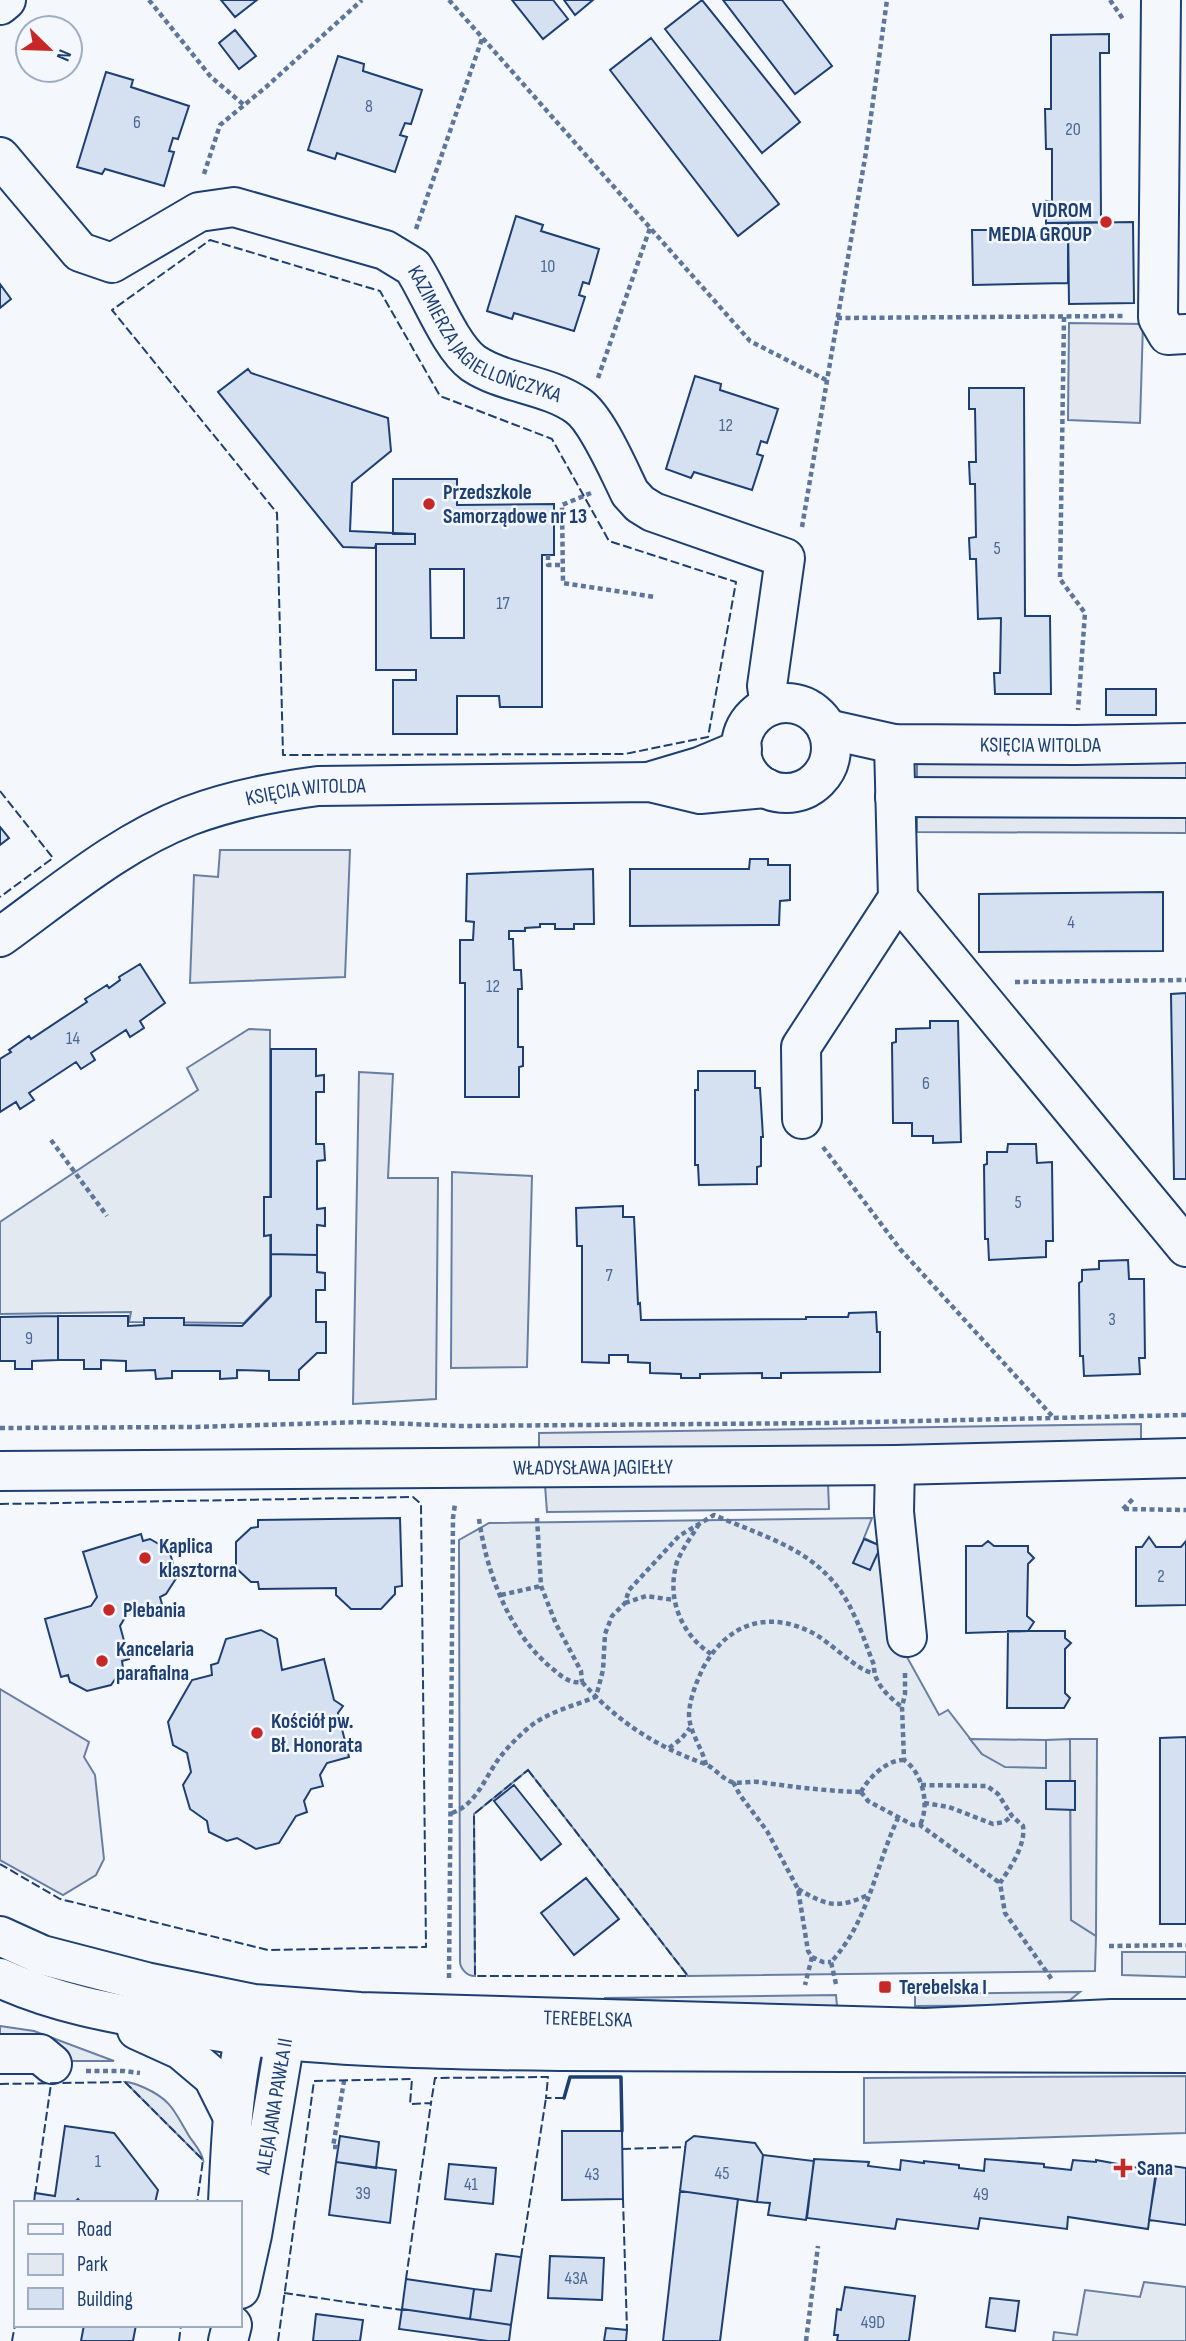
<svg xmlns="http://www.w3.org/2000/svg" width="1186" height="2341" font-family="'Sofia Sans Condensed',sans-serif">
<style>
.green{fill:#e3e9f0;stroke:#687fa3;stroke-width:2}
.parking{fill:#e3e8f0;stroke:#687fa3;stroke-width:2}
.building{fill:#d5e0f0;stroke:#1d3f73;stroke-width:2;fill-rule:evenodd}
.lines{fill:none;stroke-linecap:round;stroke-linejoin:round}
.minor-casing{stroke:#1d3f73;stroke-width:42}
.path{stroke:#5e769c;stroke-width:4.5;stroke-dasharray:5 3.5;stroke-linecap:butt}
.minor{stroke:#f4f7fb;stroke-width:38}
.fence{stroke:#1d3f73;stroke-width:2;stroke-dasharray:9 3.5;stroke-linecap:butt}
.wall{stroke:#1d3f73;stroke-width:3.5}
.poi-dot{fill:#c62828;stroke:#f4f7fb;stroke-width:2.5}
.labels{text-anchor:middle;stroke-width:5;stroke-linejoin:round;paint-order:stroke}
.number-label{font-size:18px;fill:#4b6792}
.poi-label{font-size:21px;font-weight:bold;fill:#1d3f73;stroke:#f4f7fb;text-anchor:start}
.street-label{font-size:21px;fill:#1d3f73;stroke:#f4f7fb}
</style>
<rect width="100%" height="100%" fill="#f4f7fb"/>
<path class="green" d="M249 1029 270 1030V1296L244 1323 129 1322 131 1312 0 1314V1222L198 1090 187 1068Z
M872 1518 864 1538 889 1550 897 1639 939 1715 948 1710 982 1754 1045 1768 1046 1740 1070 1739 1071 1920 1096 1936 1095 1971 688 1976 528 1770 474 1814 475 1976C466 1976 460 1968 460 1961L459 1540 489 1523Z
M1122 1952H1186V1977L1122 1975Z
M1080 1992 1070 2000 1050 2005 915 2006V1994Z
M836 1995 837 2006H754L604 1998Z
M0 2026 34 2031 114 2061H61C39 2036 33 2034 0 2034Z
M125 2082C132 2082 138 2085 145 2088 172 2100 175 2113 189 2136 194 2144 201 2150 203 2160Z
M1144 2282 1186 2287V2341H1053L1054 2332 1077 2335 1085 2290 1140 2297Z"/>
<path class="parking" d="M1069 323 1143 324 1140 423 1068 420Z
M917 760H1186V833L917 832Z
M220 850H350L345 977 190 983 194 875 218 877Z
M359 1072 393 1074 388 1178H438L436 1399 353 1404Z
M452 1172 532 1176 527 1367 451 1368Z
M1141 1424V1446L539 1456V1433Z
M828 1483 829 1509 547 1512 545 1485Z
M0 1689 89 1742 84 1757 95 1775 104 1859 96 1875 63 1895 0 1860Z
M970 1739 1046 1740V1768L1005 1767 982 1754Z
M1070 1739H1097L1096 1936 1071 1920Z
M1186 2076V2133L864 2143V2078Z"/>
<path class="building" d="M221 0H257L235 17Z
M512 0H553L568 19 543 39Z
M564 0H593L575 15Z
M702 0 800 122 762 153 665 29Z
M723 0H782L832 66 795 94Z
M235 30 256 56 239 69 219 43Z
M1109 34V53H1100L1101 222 1046 223V201L1052 202V149H1046L1045 109H1051V35Z
M651 38 779 204 738 236 610 70Z
M338 56 364 64 363 71 422 90 411 124 405 123 400 135 407 137 395 172 337 153 335 159 308 150Z
M106 72 133 80 131 87 189 106 178 139 173 138 169 151 174 152 164 186 105 169 102 174 77 167Z
M516 216 543 225 541 231 599 249 589 284 583 282 579 295 585 297 574 331 514 313 512 319 487 311Z
M1133 222 1134 303 1069 304 1068 223Z
M1046 223H1068V283L973 285 972 230H993L992 236H1046Z
M0 284 11 299 0 308Z
M248 369 251 373 388 418 391 451 352 483 350 531 415 534V544H376L375 548 343 547 218 392Z
M695 376 721 384 720 390 778 409 767 443 761 441 757 454 763 456 752 490 694 472 691 478 666 469Z
M969 388H1024L1025 616H1050L1051 694H995L994 673H1000L1001 618 978 619 976 559H970L969 538 976 537 975 484H970L969 462H976L975 409H969Z
M393 479H457V505L554 504V555H542V707H500L499 696H457V734H393V680H416V670H376V544H415V534H393ZM430 569H464V638H431Z
M1106 689H1156V715H1106Z
M0 827 9 838 0 845Z
M750 859H768V865H790V900L780 901 779 925 630 926V869H749Z
M593 869 594 924H574V929H555V924H540V927L525 928V931H509V939H513L514 970H521L522 989H518V1047H523V1066L519 1067V1097H465V983H460V940H473L474 922 466 921 467 874Z
M1163 892V951L979 952V894Z
M140 964 165 1003 140 1021 144 1028 130 1037 126 1030 91 1053 95 1060 81 1069 76 1062 29 1093 34 1100 20 1109 16 1102 0 1112V1059L11 1052 9 1050 29 1036 31 1039 87 1002 85 999 107 985 109 988 120 980 119 977Z
M1186 993V1179H1174L1171 994Z
M930 1021H958L961 1142 933 1143V1136H912V1123H893L892 1043 896 1042V1029L930 1028Z
M271 1049H316V1076L324 1075V1092H316V1144H324L325 1160 317 1161V1209L325 1208V1226L317 1225V1255L271 1254V1235L264 1236V1197H271Z
M698 1071H755V1088H760L763 1137H761V1166L757 1167V1184L699 1185 698 1165H695V1090H698Z
M1008 1144H1036L1037 1163 1052 1162 1053 1241H1046V1257L989 1260 988 1239H985L984 1165 987 1164V1152H1007Z
M623 1206V1217H634L638 1304 640 1303 641 1320 806 1319V1317H848L849 1313 876 1312 877 1332H880V1372L781 1373V1378H762V1373L700 1374V1378H681V1374L650 1373V1363L628 1362V1355H609V1363L582 1362V1246H577L576 1208Z
M271 1254 317 1255V1272L325 1273V1290H316V1322H326V1353H317L299 1370V1380H269V1371L237 1370V1378L220 1379V1371H172V1378L156 1379 155 1370 126 1371V1361L101 1360V1369H84V1360H58V1316H128V1326L144 1325V1318H184V1325L242 1326 271 1296Z
M1128 1260 1129 1279H1144L1145 1358H1139L1140 1374 1084 1376 1083 1356H1080L1079 1283 1082 1281V1270L1099 1269V1261Z
M58 1316V1360L32 1361V1369H15V1361H0V1317Z
M400 1518 402 1586 395 1587V1594L381 1609H351L336 1595V1588L259 1589 258 1582H251L236 1568V1542L251 1528 258 1527V1520Z
M141 1534 143 1541 150 1539 169 1550 177 1577 166 1594 160 1597 162 1604 127 1614 120 1626 129 1659 122 1661 123 1668 111 1685 87 1691 70 1682 68 1675 61 1677 45 1619 91 1606 97 1597 83 1552Z
M1149 1537 1156 1547H1181L1186 1541V1605L1136 1606V1547H1142Z
M864 1539 881 1546 870 1570 853 1563Z
M988 1541 994 1546H1028V1552L1034 1558 1028 1564 1027 1616 1034 1622 1028 1631 966 1633V1546H982Z
M261 1630 277 1639 282 1670 324 1659 334 1700 343 1706 338 1713 349 1757 327 1763 320 1775 323 1786 311 1789 304 1801 307 1812 296 1816 279 1843 256 1849 237 1838 227 1841 209 1832 207 1821 190 1809 183 1785 191 1772 187 1753 173 1745 168 1722 192 1680 212 1675 211 1665 218 1663 226 1639Z
M1008 1631H1065V1638L1071 1643 1065 1649V1693L1070 1698 1064 1708H1007Z
M1186 1737V1924H1160V1738Z
M1046 1781H1075V1810L1046 1809Z
M514 1785 561 1844 541 1860 494 1801Z
M586 1878 619 1919 574 1955 541 1913Z
M65 2126 114 2133 158 2190 155 2203H81L78 2199 74 2203H34L35 2193 55 2196Z
M562 2131H622L623 2199 562 2200Z
M340 2136 379 2142 376 2168 336 2162Z
M694 2136 755 2143 763 2155 757 2202 680 2191 686 2142Z
M763 2155 814 2161 806 2220 768 2215 770 2203 757 2202Z
M814 2159 869 2162 868 2166 900 2170 901 2160 924 2163V2161L959 2165V2168L984 2171 985 2159 1044 2164V2167L1071 2170 1073 2160 1096 2162V2160L1156 2171 1148 2229 1068 2217 1067 2229 980 2218 978 2229 897 2219 895 2229 807 2218Z
M336 2162 396 2170 390 2223 329 2215Z
M449 2164 496 2168 493 2204 445 2199Z
M1158 2164 1186 2168V2225L1149 2220Z
M680 2191 738 2199 720 2341H663Z
M496 2254 521 2257 511 2325 470 2319 474 2289 491 2291Z
M550 2256 604 2258 602 2300 548 2298Z
M406 2279 474 2289 470 2319 402 2309Z
M845 2287 915 2296 909 2341H837L838 2335H834L837 2309 841 2310Z
M990 2298 1019 2301 1015 2331 986 2327Z
M402 2309 511 2325 509 2341H488L399 2329Z
M316 2314 363 2320 360 2341H313Z
M84 2325H136L133 2341H81Z
M606 2328 627 2330 626 2341H604Z"/>
<g class="lines">
<defs>
<g id="minor">
<path d="M1161 0 1158 318 1168 335 1186 334"/>
<path d="M0 5 6 0"/>
<path id="s1" d="M0 157 80 252 112 263 199 212 234 207 385 250 413 267C430 293 450 346 473 363 504 384 547 384 578 406 597 419 619 471 630 493L640 504 653 512 785 558 767 686 770 706"/>
<circle cx="786" cy="748" r="45"/>
<path id="s2" d="M827 729 894 744 1076 745 1186 743"/>
<path d="M652 781 699 767 742 749"/>
<path d="M895 797 1186 798"/>
<path d="M898 898 1186 1247"/>
<path id="s3" d="M0 937C60 894 119 843 189 816 231 800 273 792 318 786L650 782 700 794 766 788"/>
<path d="M802 1119 801 1047 898 898 894 744"/>
<path d="M895 1465 894 1512 907 1637"/>
<path id="s4" d="M0 1471 895 1465 1186 1458"/>
<path id="s5" d="M0 1936 42 1955 146 1982 254 2004 360 2012 925 2028 1111 2019H1186"/>
<path d="M0 1978C54 2003 111 2013 169 2023 195 2027 221 2033 247 2036 350 2048 456 2050 560 2051L1186 2053"/>
<path d="M137 2030 181 2050 213 2077 232 2115"/>
<path d="M0 2054H40L52 2064"/>
<path d="M228 2203C231 2137 233 2077 251 2013"/>
<path id="s6" d="M240 2289 252 2235 289 2016"/>
<path d="M228 2341 232 2325"/>
</g>
</defs>
<use href="#minor" class="minor-casing"/>
<path class="path" d="M149 0 211 77 244 105
M449 0 750 341 826 380
M1110 0 1123 19
M204 174 220 125 266 87 362 0
M416 229 482 39
M1064 317 1060 579 1085 613 1078 710
M837 318 1123 316
M598 378 650 228
M591 493 562 505 563 583 655 597
M802 527 866 152 887 0
M548 555V565H563
M1015 982 1186 980
M51 1140 107 1216
M823 1147 900 1249 1053 1417
M0 1428 193 1427 362 1422 460 1426 826 1423 1186 1415
M1123 1509 1135 1497
M1124 1509 1186 1510
M537 1518 541 1586 556 1624 581 1671 582 1682
M479 1519C487 1574 509 1634 554 1670 562 1677 571 1684 582 1682 618 1722 655 1746 705 1764 715 1768 722 1779 732 1782 740 1784 751 1781 759 1782 793 1787 826 1791 861 1792
M699 1524C692 1536 682 1549 677 1562 666 1598 681 1634 711 1654
M501 1595 541 1586
M625 1603 646 1596 674 1600
M905 1673V1694L902 1707 904 1760C923 1773 930 1805 920 1825
M669 1748 681 1739 690 1728
M706 1765C702 1747 689 1732 689 1714 690 1698 696 1683 703 1668 727 1624 766 1610 811 1632 831 1642 856 1670 873 1673
M733 1782 740 1795 767 1831 798 1889 808 1951 812 1957 805 1985
M921 1785 987 1786 998 1794 1012 1816 1023 1826C1026 1845 1010 1868 1000 1883L1005 1913 1053 1981
M861 1792 868 1801 913 1825H920L1000 1883
M861 1792C868 1778 888 1759 904 1760
M924 1803 949 1807 993 1824 1004 1822 1012 1816
M452 1813C477 1804 485 1777 500 1757 508 1747 517 1738 527 1729 545 1713 573 1706 596 1697L603 1670 605 1634 612 1616 625 1603 629 1590 679 1536 714 1515C772 1540 826 1552 854 1615 862 1631 867 1648 874 1665 873 1683 889 1697 902 1707
M798 1889C827 1906 837 1909 868 1895
M1109 1946 1186 1945
M812 1957 823 1962H831
M449 1978 453 1518 455 1504
M836 1984 831 1962C869 1921 875 1867 898 1818
M86 2071H124L140 2073
M338 2147H333L344 2081
M806 2341 818 2246"/>
<use href="#minor" class="minor"/>
<path class="fence" d="M210 240 380 291 440 396 552 439 609 541 736 582 708 737 625 754 283 755 277 513 112 310Z
M0 791 53 858 0 897
M0 1504 413 1497 421 1504 426 1947 268 1950 60 1899 0 1864
M528 1770 688 1976H475L474 1814Z
M0 2084 125 2082 203 2160 197 2203
M622 2149 685 2147
M35 2195 51 2084
M623 2199 627 2330
M521 2257 546 2098
M406 2279 431 2103
M284 2293 402 2310
M12 2341 16 2319
M179 2341 181 2325
M278 2341 314 2081 412 2079 410 2104 431 2103 435 2078 548 2077 546 2098H564"/>
<path class="wall" d="M564 2098 570 2077H621L622 2131"/>
</g>
<g class="poi-dot">
<circle cx="1106" cy="222" r="7"/>
<circle cx="429" cy="504" r="7"/>
<circle cx="145" cy="1558" r="7"/>
<circle cx="109" cy="1610" r="7"/>
<circle cx="102" cy="1661" r="7"/>
<circle cx="257" cy="1733" r="7"/>
<rect x="878" y="1980" width="14" height="14" rx="3.5"/>
<path d="M1119.5 2157.5h7v7h7v7h-7v7h-7v-7h-7v-7h7z"/>
</g>
<g class="labels">
<g class="number-label">
<text x="369" y="112">8</text>
<text x="137" y="128">6</text>
<text x="1073" y="135">20</text>
<text x="548" y="272">10</text>
<text x="726" y="431">12</text>
<text x="997" y="554">5</text>
<text x="503" y="609">17</text>
<text x="1071" y="928">4</text>
<text x="493" y="992">12</text>
<text x="73" y="1044">14</text>
<text x="926" y="1089">6</text>
<text x="1018" y="1208">5</text>
<text x="609" y="1281">7</text>
<text x="1112" y="1325">3</text>
<text x="29" y="1344">9</text>
<text x="1161" y="1582">2</text>
<text x="98" y="2167">1</text>
<text x="722" y="2179">45</text>
<text x="592" y="2180">43</text>
<text x="471" y="2190">41</text>
<text x="363" y="2199">39</text>
<text x="981" y="2200">49</text>
<text x="576" y="2284">43A</text>
<text x="873" y="2328">49D</text>
</g>
<g class="poi-label">
<text x="1092" y="217" text-anchor="end">VIDROM<tspan x="1092" dy="24">MEDIA GROUP</tspan></text>
<text x="443" y="499">Przedszkole<tspan x="443" dy="24">Samorządowe nr 13</tspan></text>
<text x="159" y="1553">Kaplica<tspan x="159" dy="24">klasztorna</tspan></text>
<text x="123" y="1617">Plebania</text>
<text x="116" y="1656">Kancelaria<tspan x="116" dy="24">parafialna</tspan></text>
<text x="271" y="1728">Kościół pw.<tspan x="271" dy="24">Bł. Honorata</tspan></text>
<text x="899" y="1994">Terebelska I</text>
<text x="1137" y="2175">Sana</text>
</g>
<g class="street-label">
<text dy="7" stroke="none"><textPath href="#s1" startOffset="588">KAZIMIERZA JAGIELLOŃCZYKA</textPath></text>
<text dy="7" stroke="none"><textPath href="#s2" startOffset="215">KSIĘCIA WITOLDA</textPath></text>
<text dy="7" stroke="none"><textPath href="#s3" startOffset="345">KSIĘCIA WITOLDA</textPath></text>
<text dy="7" stroke="none"><textPath href="#s4" startOffset="593">WŁADYSŁAWA JAGIEŁŁY</textPath></text>
<text dy="7" stroke="none"><textPath href="#s5" startOffset="598">TEREBELSKA</textPath></text>
<text dy="7" stroke="none"><textPath href="#s6" startOffset="186">ALEJA JANA PAWŁA II</textPath></text>
</g>
</g>
<rect x="14" y="2201" width="228" height="126" fill="#f4f7fb" stroke="#9eadc5" stroke-width="2"/>
<rect x="28" y="2224" width="35" height="10" fill="#f4f7fb" stroke="#9eadc5" stroke-width="2"/>
<text x="77" y="2236" font-size="21" fill="#1d3f73">Road</text>
<rect x="28" y="2254" width="35" height="21" fill="#e3e9f0" stroke="#9eadc5" stroke-width="2"/>
<text x="77" y="2271" font-size="21" fill="#1d3f73">Park</text>
<rect x="28" y="2288" width="35" height="21" fill="#d5e0f0" stroke="#9eadc5" stroke-width="2"/>
<text x="77" y="2306" font-size="21" fill="#1d3f73">Building</text>
<g transform="translate(49 49) rotate(113)"><circle r="33" fill="#f4f7fb" stroke="#9eadc5" stroke-width="2"/>
<path d="M0-5L12 26L0 18L-12 26Z" fill="#c62828"/>
<text y="-10" font-size="19" font-weight="bold" text-anchor="middle" fill="#1d3f73">N</text>
</g>
</svg>
